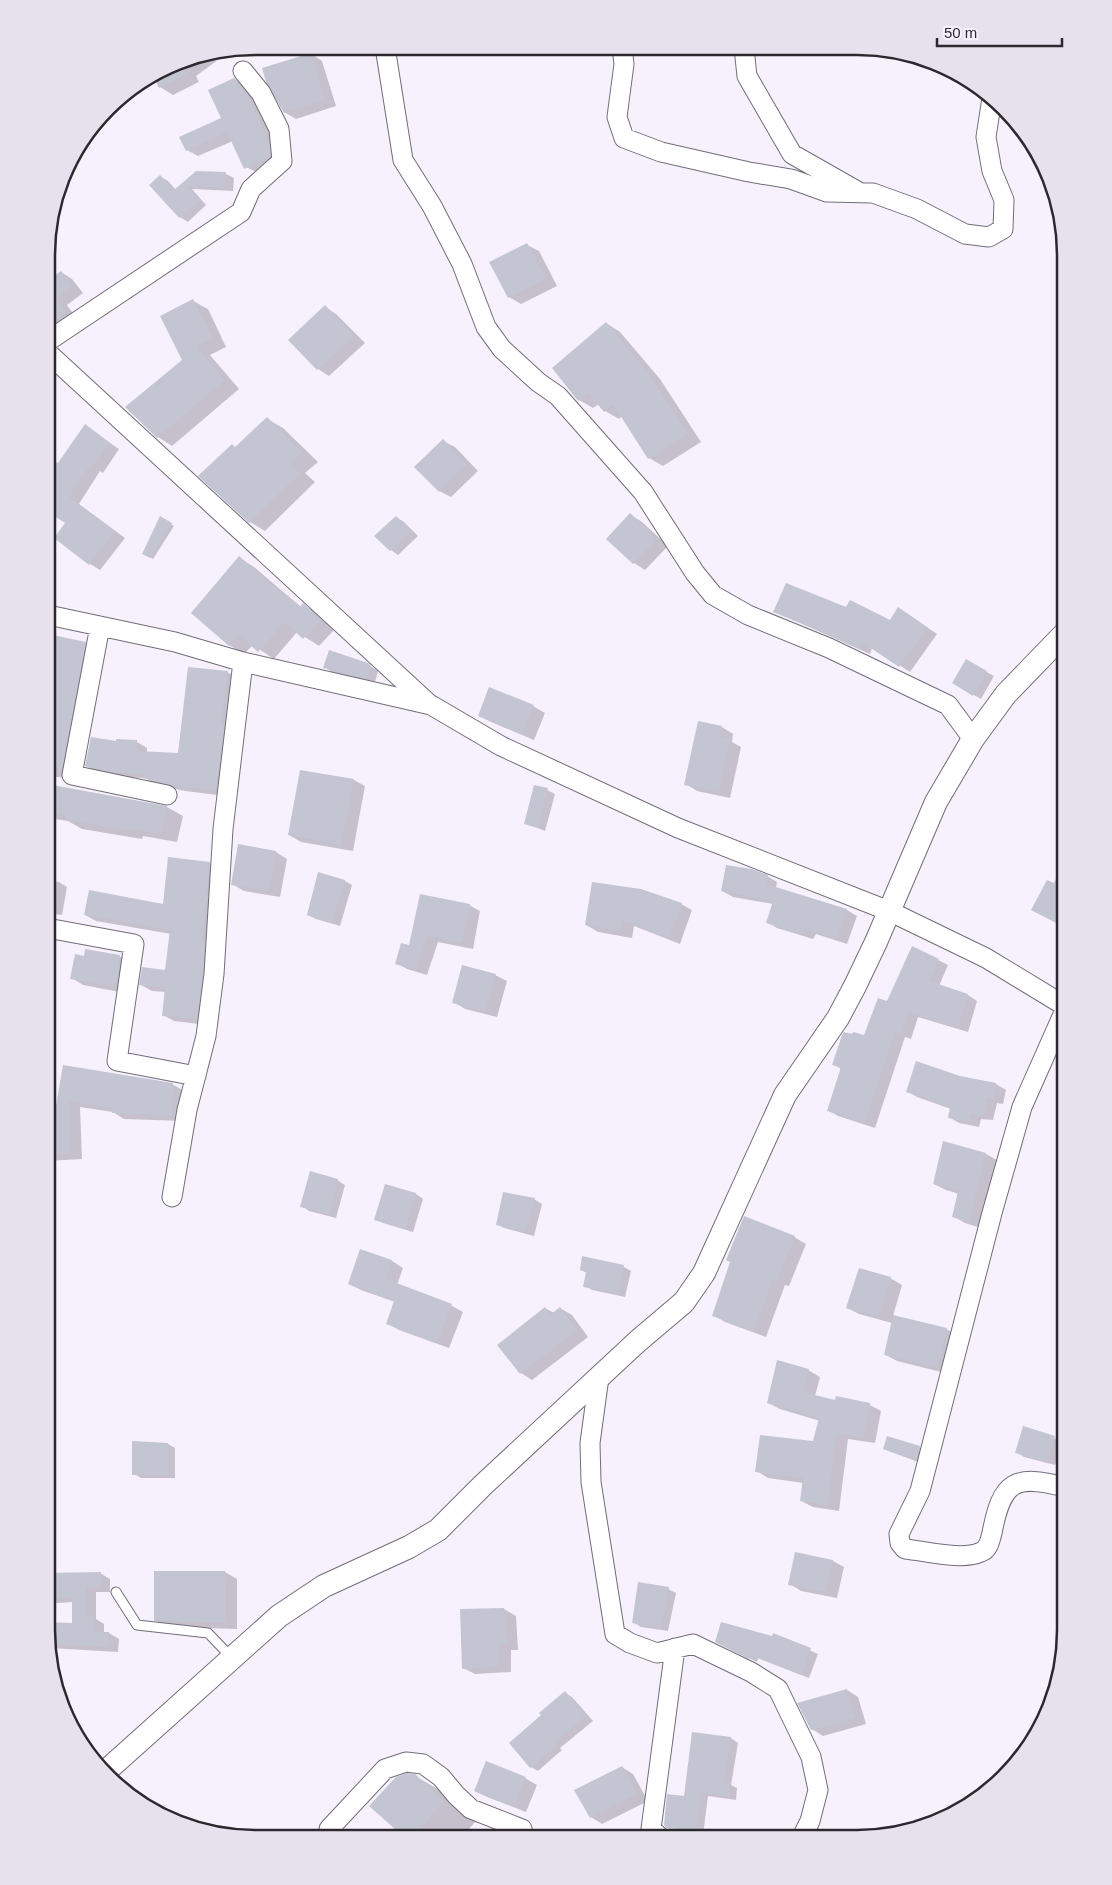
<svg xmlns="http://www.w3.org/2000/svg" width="1112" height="1885" font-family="Arial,sans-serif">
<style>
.shadow{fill:#0003}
.building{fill:#c4c5d2}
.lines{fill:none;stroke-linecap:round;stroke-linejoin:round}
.service-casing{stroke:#726d78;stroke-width:11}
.minor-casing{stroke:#726d78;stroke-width:21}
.tertiary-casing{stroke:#726d78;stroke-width:24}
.service{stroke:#fff;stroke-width:9}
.minor{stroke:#fff;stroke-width:19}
.tertiary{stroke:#fff;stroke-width:22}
.rim{fill:none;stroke:#2b292e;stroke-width:2.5}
</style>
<rect width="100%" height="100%" fill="#f7f1fe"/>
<path class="shadow" d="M230 51 196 76 199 82 173 95 160 87 154 75 176 62Z
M311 54 322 61 336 106 296 119 284 112Z
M234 79 245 86 257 100 280 149 281 163 256 172 244 166 233 141 198 156 187 150 222 119Z
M196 172 226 174 234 178 233 191 192 189 206 205 188 222 180 217 151 185 161 177 168 181 176 190Z
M527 245 539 251 557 286 521 304 509 297Z
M61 272 72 279 83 293 67 305 77 319 59 331 48 325V274L53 277Z
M193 301 208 309 226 347 210 355 239 389 172 446 158 437 127 407 183 360Z
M325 307 336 314 365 343 329 376 318 369Z
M606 323 620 332 660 379 701 442 663 466 649 458 622 416 619 419 605 411 599 404 593 408 579 400Z
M267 419 283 428 318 462 305 473 315 482 265 531 250 522 237 448Z
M85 426 119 449 103 473 100 471 79 504 125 538 100 570 90 564 67 523 48 511V458L59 465Z
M443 441 455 447 478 471 451 497 439 491Z
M631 515 642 522 668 546 645 570 634 563Z
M396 517 404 522 418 536 398 555 391 550 376 536Z
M161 518 174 526 153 559 143 553Z
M240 558 254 567 301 607 303 605 318 613 335 629 319 646 297 632 274 659 253 645 244 654 229 645Z
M847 609 890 621 909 615 937 634 910 672 872 648 870 654 775 612Z
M47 636 85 643 101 653 78 778 56 777 55 787 167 807 183 816 177 842 143 836 142 839 82 829 68 821 47 818Z
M966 661 994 676 981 699 953 683Z
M367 664 378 671 375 682 332 672 325 667Z
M227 672 238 678 226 796 185 791 155 784 145 778 124 777 97 772 86 766 117 743 137 742 147 748V753L179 755Z
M533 706 545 713 534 740 491 722 479 716Z
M699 723 722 727 733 734 732 742 741 747 730 798 697 791 686 784Z
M354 780 365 786 353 851 301 842 289 835Z
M547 790 555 794 545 831 525 823Z
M239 846 276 852 287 859 280 897 244 891 232 884Z
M209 863 220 870 208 1025 174 1021 163 1015 166 992 152 991 141 985 166 971 171 934 96 921 85 915 164 905Z
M319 874 345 881 352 885 340 926 316 919 308 915Z
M767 876 777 882 776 888 847 910 857 916 847 944 816 934 813 939 777 928 767 922 773 904 733 897 722 891Z
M47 880 59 882 67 887 62 915 47 913Z
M681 904 692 910 680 944 634 926 632 938 598 932 586 925Z
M469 905 480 911 473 949 438 942 427 975 407 969 396 963 410 947Z
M119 956 131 963 125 993 83 985 72 978 85 958Z
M938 960 948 965 939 986 968 995 977 1001 968 1032 918 1017 911 1039 905 1037 875 1128 838 1116 828 1110 841 1069 833 1064 865 1037 888 1003Z
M495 975 507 981 497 1017 465 1009 454 1002Z
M64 1066 172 1084 184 1091 183 1121 124 1119 113 1112 80 1107 82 1159 47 1161V1118H55Z
M959 1077 996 1084 1006 1090 1003 1104 997 1103 993 1120 981 1119 979 1127 959 1123 949 1117 951 1109 917 1097 907 1091Z
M1065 1099V1111L1060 1108Z
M986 1154 997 1160 981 1228 965 1223 953 1216 959 1194 946 1190 934 1184Z
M337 1180 345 1185 336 1218 309 1211 302 1206Z
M385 1186 416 1194 423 1199 413 1232 383 1223 376 1219Z
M534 1199 542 1204 534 1236 504 1228 497 1224Z
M794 1237 806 1244 789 1286 785 1285 766 1337 725 1322 714 1315Z
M361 1250 392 1261 403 1268 397 1285 452 1306 463 1312 449 1348 399 1330 387 1323 395 1302 361 1290 349 1284Z
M624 1267 631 1271 625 1297 592 1290 585 1286 587 1273 581 1270Z
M1065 1272V1296L1059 1293Z
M890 1278 902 1285 893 1316 946 1329 958 1335 949 1374 897 1361 886 1355 892 1323 859 1314 847 1308Z
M545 1308 554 1313 560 1308 572 1315 588 1337 532 1380 521 1373Z
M808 1370 820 1377 815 1396 836 1402 870 1405 881 1411 875 1443 848 1439 839 1511 813 1507 801 1501 803 1483 768 1478 757 1471 814 1443 820 1421 780 1409 768 1403Z
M1054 1438 1062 1442 1055 1465 1024 1457 1017 1452Z
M168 1444 175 1448V1478H141L134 1474Z
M919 1447 927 1452 924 1464 884 1449Z
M833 1561 844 1567 837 1598 801 1591 790 1584Z
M155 1572H225L237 1579V1629L167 1627 155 1620Z
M100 1573 110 1579V1592H96V1619L104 1624V1633H109L119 1639 118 1652 50 1648 46 1623 74 1624V1602L57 1603 47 1597Z
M668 1589 676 1593 668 1631 641 1627 633 1622Z
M504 1609 516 1616 518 1650H511V1672L475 1674 463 1668Z
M774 1635 818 1654 809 1678 758 1658 757 1662 724 1646 772 1638Z
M847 1690 858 1697 866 1724 823 1736 812 1729Z
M565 1693 572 1697 593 1721 560 1748 562 1750 538 1771 531 1767 543 1715Z
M731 1738 738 1743 731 1785 737 1788 736 1800 708 1796 703 1835 672 1830 702 1833V1831L671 1827V1829L667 1827 686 1798Z
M622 1767 633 1774 648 1801 602 1824 591 1817Z
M415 1776 448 1795 476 1821 461 1838 406 1837 371 1805Z
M525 1778 537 1785 526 1812 487 1797 475 1791Z
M931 1816 943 1819 929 1824Z"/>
<path class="building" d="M311 53 325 100 284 113 266 82 262 68Z
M180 61 187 74 159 88 153 76 176 62Z
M234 78 246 92 269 142 270 156 244 169 227 132 186 151 179 137 221 118 208 90Z
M196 171 226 172 225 188 186 186 200 200 179 218 149 185 160 175 174 190Z
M527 243 546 279 508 298 489 262Z
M61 271 72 286 56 298 66 312 48 325V280Z
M193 299 213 338 196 346 225 380 157 438 125 407 182 360 160 316Z
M325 305 354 336 317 370 288 340Z
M606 322 646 370 688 433 648 459 613 404 604 412 588 393 578 401 552 368Z
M267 417 303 453 290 464 300 473 249 523 198 476 232 444 235 447Z
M85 424 109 442 91 468 89 466 69 497 115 531 89 565 54 538 65 523 48 512V457L58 463Z
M443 439 467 464 439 492 414 467Z
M630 513 657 539 633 564 606 539Z
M160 516 172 523 150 558 142 554Z
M396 516 411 531 390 551 374 536Z
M239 556 299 608 303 603 321 620 303 639 285 622 258 652 239 635 229 646 191 613Z
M786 583 846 607 850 600 890 620 898 607 927 627 899 667 862 642 859 649 825 633 773 612Z
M48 634 86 642 62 769H47Z
M329 650 368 663 371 666 367 679 323 668Z
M966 659 987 671 973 696 952 683Z
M188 667 228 671 221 723 224 724 216 790 173 786 143 778V774L112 772 85 766 91 737 116 741V739L137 740V751L178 753Z
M489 687 534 705 522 734 478 716Z
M698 721 722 726 720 738 730 739 719 792 684 785Z
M300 770 354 779 341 845 288 835Z
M47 784 167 806 161 834 126 828V830L65 820 66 815 47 812Z
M534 785 548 788 538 828 524 824Z
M238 844 276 851 269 891 231 885Z
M168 857 210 862 202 940H205L203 973 197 1019 162 1016 165 987 139 985 142 967 165 970 170 930 84 915 89 890 163 904Z
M1066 857V928L1031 910 1047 880 1054 883Z
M726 865 752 869 768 875 766 884 847 909 837 939 805 929 803 934 766 923 773 901 721 891Z
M318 872 345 880 332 923 307 915Z
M592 882 641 889 682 903 669 938 622 920 620 932 585 925Z
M420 894 470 904 462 943 427 936 416 970 395 964 401 943 409 945Z
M912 946 939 959 929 981 968 994 958 1027 908 1013 901 1034 895 1032 865 1123 827 1111 841 1067 832 1065 842 1035 844 1032 852 1034 853 1032 864 1035 878 998 887 1001Z
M85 949 120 955 117 983H114V987L70 979 75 954 84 956Z
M462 965 496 974 485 1012 452 1003Z
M916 1061 960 1076 996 1083 994 1099 987 1098 983 1116 971 1114 969 1122 948 1118 950 1107 906 1092Z
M63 1065 173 1083 172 1116 112 1113V1108L69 1101 71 1154H47V1117H54Z
M943 1141 986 1153 969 1222 952 1217 958 1191 933 1184Z
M310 1171 338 1179 329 1214 300 1207Z
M385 1184 416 1193 405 1229 374 1220Z
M503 1192 535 1198 526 1232 496 1225Z
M744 1216 795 1236 777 1281 773 1279 754 1331 712 1316 730 1262 726 1260Z
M360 1249 392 1260 386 1279 452 1304 437 1343 386 1324 394 1301 348 1284Z
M582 1256 624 1265 618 1293 583 1287 586 1272 580 1270Z
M859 1268 891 1277 879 1317 846 1308Z
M545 1307 550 1315 560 1307 577 1330 520 1374 497 1345Z
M893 1315 947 1328 938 1368 884 1355Z
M777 1360 809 1369 803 1392 835 1400 836 1396 870 1403 864 1438 836 1433 828 1505 800 1501 803 1478 755 1472 760 1435 813 1441 819 1418 767 1403Z
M1023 1426 1055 1436 1047 1462 1015 1453Z
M887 1436 920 1446 916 1461 883 1449Z
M132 1441 168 1443V1475H132Z
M795 1552 833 1560 825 1592 788 1585Z
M154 1571H225V1623L154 1621Z
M101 1572V1587H86V1616L94 1617V1632H109L108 1647 49 1644 46 1622 72 1623V1597L46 1598V1573Z
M638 1582 669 1587 661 1628 632 1623Z
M504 1608 507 1644H499V1666L462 1669 460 1609Z
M721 1622 772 1636 773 1633 811 1648 801 1675 750 1655 749 1659 715 1642Z
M847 1689 855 1718 811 1730 797 1703Z
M565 1691 586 1716 554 1744 556 1746 530 1768 509 1743 541 1715 539 1713Z
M692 1732 731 1737 723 1783H730L729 1797 701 1792 696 1831 666 1828 664 1825 667 1794 684 1796Z
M486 1761 526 1777 514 1807 474 1791Z
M622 1766 637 1794 590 1818 574 1790Z
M407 1773 415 1774 444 1802 411 1838 404 1837 369 1806 396 1777Z"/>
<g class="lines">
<defs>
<path id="service" d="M116 1592 137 1625 208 1633 232 1658"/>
<path id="minor" d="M385 47 403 160 432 206 462 264 486 327 502 349 538 382 558 396 643 492 695 573 713 595 748 615 829 648 948 705 973 739
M622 47 624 64 617 117 624 138 661 152 749 172 791 179 827 192 873 193 917 209 965 234 989 237 1003 229 1004 200 992 171 986 137 992 98
M744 48 747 76 792 154 857 191
M48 341 241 212 251 189 282 161 279 129 261 93 243 71
M48 353 429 704
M48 615 175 642 243 662 431 705 501 746 678 828 889 911 986 958 1065 1006
M100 626 72 775 167 795
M47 928 134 944 117 1061 196 1076
M172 1197 187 1110 206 1036 214 974 223 829 243 662
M599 1377 590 1443 591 1482 615 1634 630 1643 657 1653 693 1644 751 1672 778 1689 811 1757 818 1790 810 1821 801 1839
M1065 1487C1014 1474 1002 1481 992 1533 990 1540 989 1549 981 1552 962 1561 926 1551 905 1549L900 1543 899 1534 920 1491 992 1213 1022 1107 1065 1010
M329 1829 385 1769 406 1762 423 1764 441 1777 456 1795 471 1809 522 1829 524 1838
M661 1838 651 1829 675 1648"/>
<path id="tertiary" d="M105 1772 279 1616 324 1586 409 1547 438 1530 483 1485 638 1341 684 1302 704 1273 785 1095 838 1018 855 986 876 942 936 802 973 739 1006 694 1066 632"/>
</defs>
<use href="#service" class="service-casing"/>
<use href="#minor" class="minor-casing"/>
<use href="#tertiary" class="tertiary-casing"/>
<use href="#service" class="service"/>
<use href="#minor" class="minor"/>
<use href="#tertiary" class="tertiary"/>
</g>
<path d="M0 0H1112V1885H0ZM255 55H857A200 200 0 0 1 1057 255V1630A200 200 0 0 1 857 1830H255A200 200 0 0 1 55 1630V255A200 200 0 0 1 255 55Z" fill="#e7e1ed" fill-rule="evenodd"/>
<path class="rim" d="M255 55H857A200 200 0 0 1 1057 255V1630A200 200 0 0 1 857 1830H255A200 200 0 0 1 55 1630V255A200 200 0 0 1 255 55Z"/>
<path d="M937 38v8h125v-8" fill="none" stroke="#2b292e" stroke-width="2.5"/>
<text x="944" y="38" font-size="15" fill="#2b292e" stroke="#f7f1fe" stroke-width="4" paint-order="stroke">50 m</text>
</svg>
